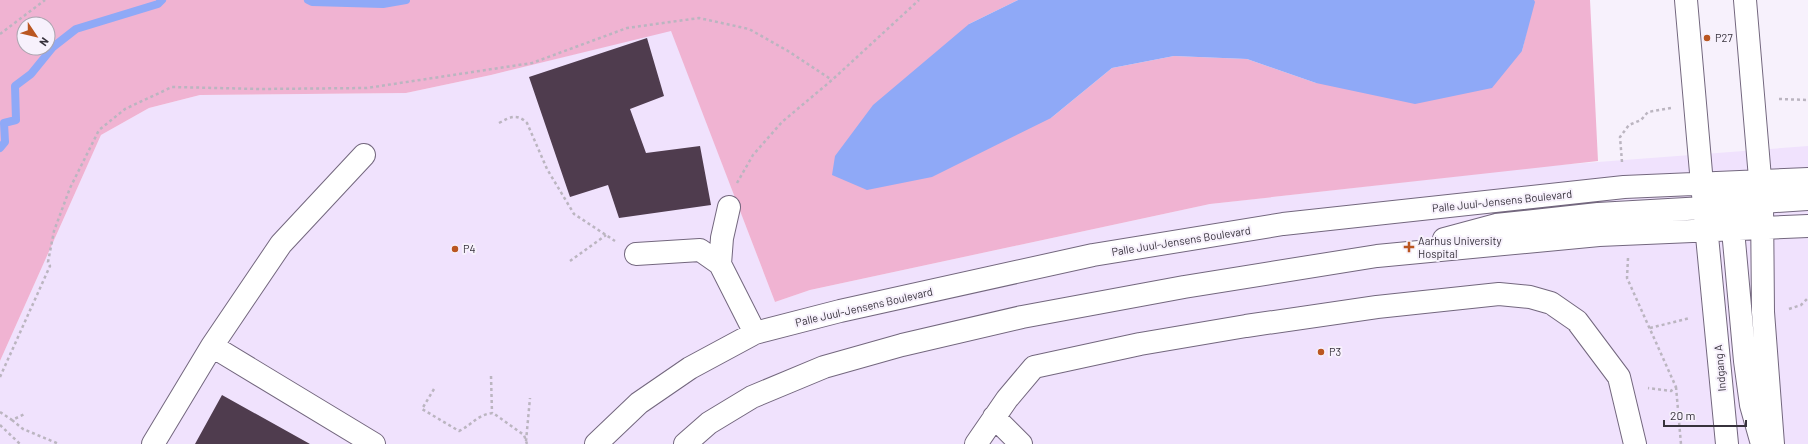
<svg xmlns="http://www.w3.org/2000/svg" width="1808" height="444" font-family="Barlow,sans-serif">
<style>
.built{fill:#f0e2fd}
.green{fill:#f0b3d2;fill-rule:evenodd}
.water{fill:#8fa9f7}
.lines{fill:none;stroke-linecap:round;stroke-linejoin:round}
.stream{stroke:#8fa9f7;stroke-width:8}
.building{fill:#4f3c4e}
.minor-casing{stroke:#73677e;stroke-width:24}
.path{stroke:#bbb5c0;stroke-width:2.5;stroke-dasharray:3 3;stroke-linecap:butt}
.minor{stroke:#fff;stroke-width:22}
.poi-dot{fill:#ba5621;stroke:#f7f1fc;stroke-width:1.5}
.labels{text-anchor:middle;stroke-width:4;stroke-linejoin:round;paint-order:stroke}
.poi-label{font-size:11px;fill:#37323c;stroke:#f7f1fc;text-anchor:start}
.street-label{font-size:11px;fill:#37323c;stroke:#f7f1fc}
</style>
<rect width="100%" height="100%" fill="#f7f1fc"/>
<path class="built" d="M671 30 775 302 810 290 1210 204 1545 166 1808 146V444H0V361L101 135 149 108 200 95 406 93 491 75Z"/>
<path class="green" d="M0 0H1018L969 24 1051 118 1112 68 1174 56 1247 59 1316 83 1522 51 1534 0H1590L1598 161 1210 204 810 290 775 302 671 31 491 75 406 93 200 95 149 108 101 135 0 361ZM24 24H48V48H24Z"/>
<path class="water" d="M1018 0H1534L1535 2 1522 51 1492 88 1415 104 1316 83 1247 59 1174 56 1112 68 1051 118 932 177 867 190 832 175 835 156 873 105 969 24Z"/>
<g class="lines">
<path class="stream" d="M308 0 312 2 383 4 406 0
M0 148 5 142 4 123 16 120 15 86 31 74 53 47 76 29 158 4 162 0"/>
</g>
<path class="building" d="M647 38 664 96 630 109 646 153 700 146 711 205 619 218 608 185 570 197 529 77Z
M222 395 310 444H195Z"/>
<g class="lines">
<defs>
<path id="minor" d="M1686 0 1702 184 1727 444
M1745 0 1762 202 1763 312 1773 444
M1730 216 1733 230 1745 361 1751 405 1762 444
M1718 223 1730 216 1762 202 1808 199
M1444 239 1496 225 1598 214 1704 208 1724 201 1755 184
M636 254 700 250 720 264 755 333
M720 264 722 238 729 207
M212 346 374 444
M994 417 1021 444
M153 444 212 346 281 244 364 155
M596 444 639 403 690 368 755 333 840 311 1093 255 1283 224 1624 187 1808 179
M685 444 709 423 752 397 824 367 902 345 1022 317 1184 287 1377 256 1599 235 1808 226
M976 444 1007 399 1034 367 1140 344 1246 326 1377 307 1499 294 1530 297 1551 303 1577 321 1619 377 1635 444"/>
</defs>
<use href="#minor" class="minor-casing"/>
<path class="path" d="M0 34 45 0
M1779 99 1808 100
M499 123C510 117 517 113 527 123L547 169 574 214 615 241
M1622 162 1620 137 1629 125 1641 120 1648 112 1671 108
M737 183 753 155 782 122 832 80 919 0
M1628 258 1627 278 1676 387 1671 391 1648 388
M570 261 606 235
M1789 309 1801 305 1808 298
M1650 328 1690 318
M491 376 492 413
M0 377 50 266 48 262 54 231 70 188 99 130 125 109 172 87 260 89 367 88 532 63 627 28 699 18 749 29 788 51 832 80
M1676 387 1681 444
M434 389 422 409 459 431C472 425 478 414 493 413L524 435 527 444
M0 412 12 420 25 414
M12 420 23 429 59 444
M0 425 20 444
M526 441 530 398"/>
<use href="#minor" class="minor"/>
</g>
<g class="poi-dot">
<circle cx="1707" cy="38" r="4"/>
<path d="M1407 241h4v4h4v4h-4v4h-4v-4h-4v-4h4z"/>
<circle cx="455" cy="249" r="4"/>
<circle cx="1321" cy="352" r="4"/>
</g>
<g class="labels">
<g class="poi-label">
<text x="1715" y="42">P27</text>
<text x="1418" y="245">Aarhus University<tspan x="1418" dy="13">Hospital</tspan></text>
<text x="463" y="253">P4</text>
<text x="1329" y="356">P3</text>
</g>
<g class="street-label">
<text transform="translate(1502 201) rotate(-6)" y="4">Palle Juul-Jensens Boulevard</text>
<text transform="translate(1181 241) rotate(-9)" y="4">Palle Juul-Jensens Boulevard</text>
<text transform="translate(864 307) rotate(-13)" y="4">Palle Juul-Jensens Boulevard</text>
<text transform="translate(1720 368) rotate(-95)" y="4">Indgang A</text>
</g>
</g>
<g transform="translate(36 36) rotate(125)"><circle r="19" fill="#f7f1fc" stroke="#aaa5af"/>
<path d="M0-3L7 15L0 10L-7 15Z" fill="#ba5621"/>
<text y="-6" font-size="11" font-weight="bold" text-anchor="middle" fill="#37323c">N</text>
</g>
<path d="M1664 420v6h82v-6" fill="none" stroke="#37323c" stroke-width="2"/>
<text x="1670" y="420" font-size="12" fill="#37323c" stroke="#f7f1fc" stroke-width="3" paint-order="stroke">20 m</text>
</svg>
